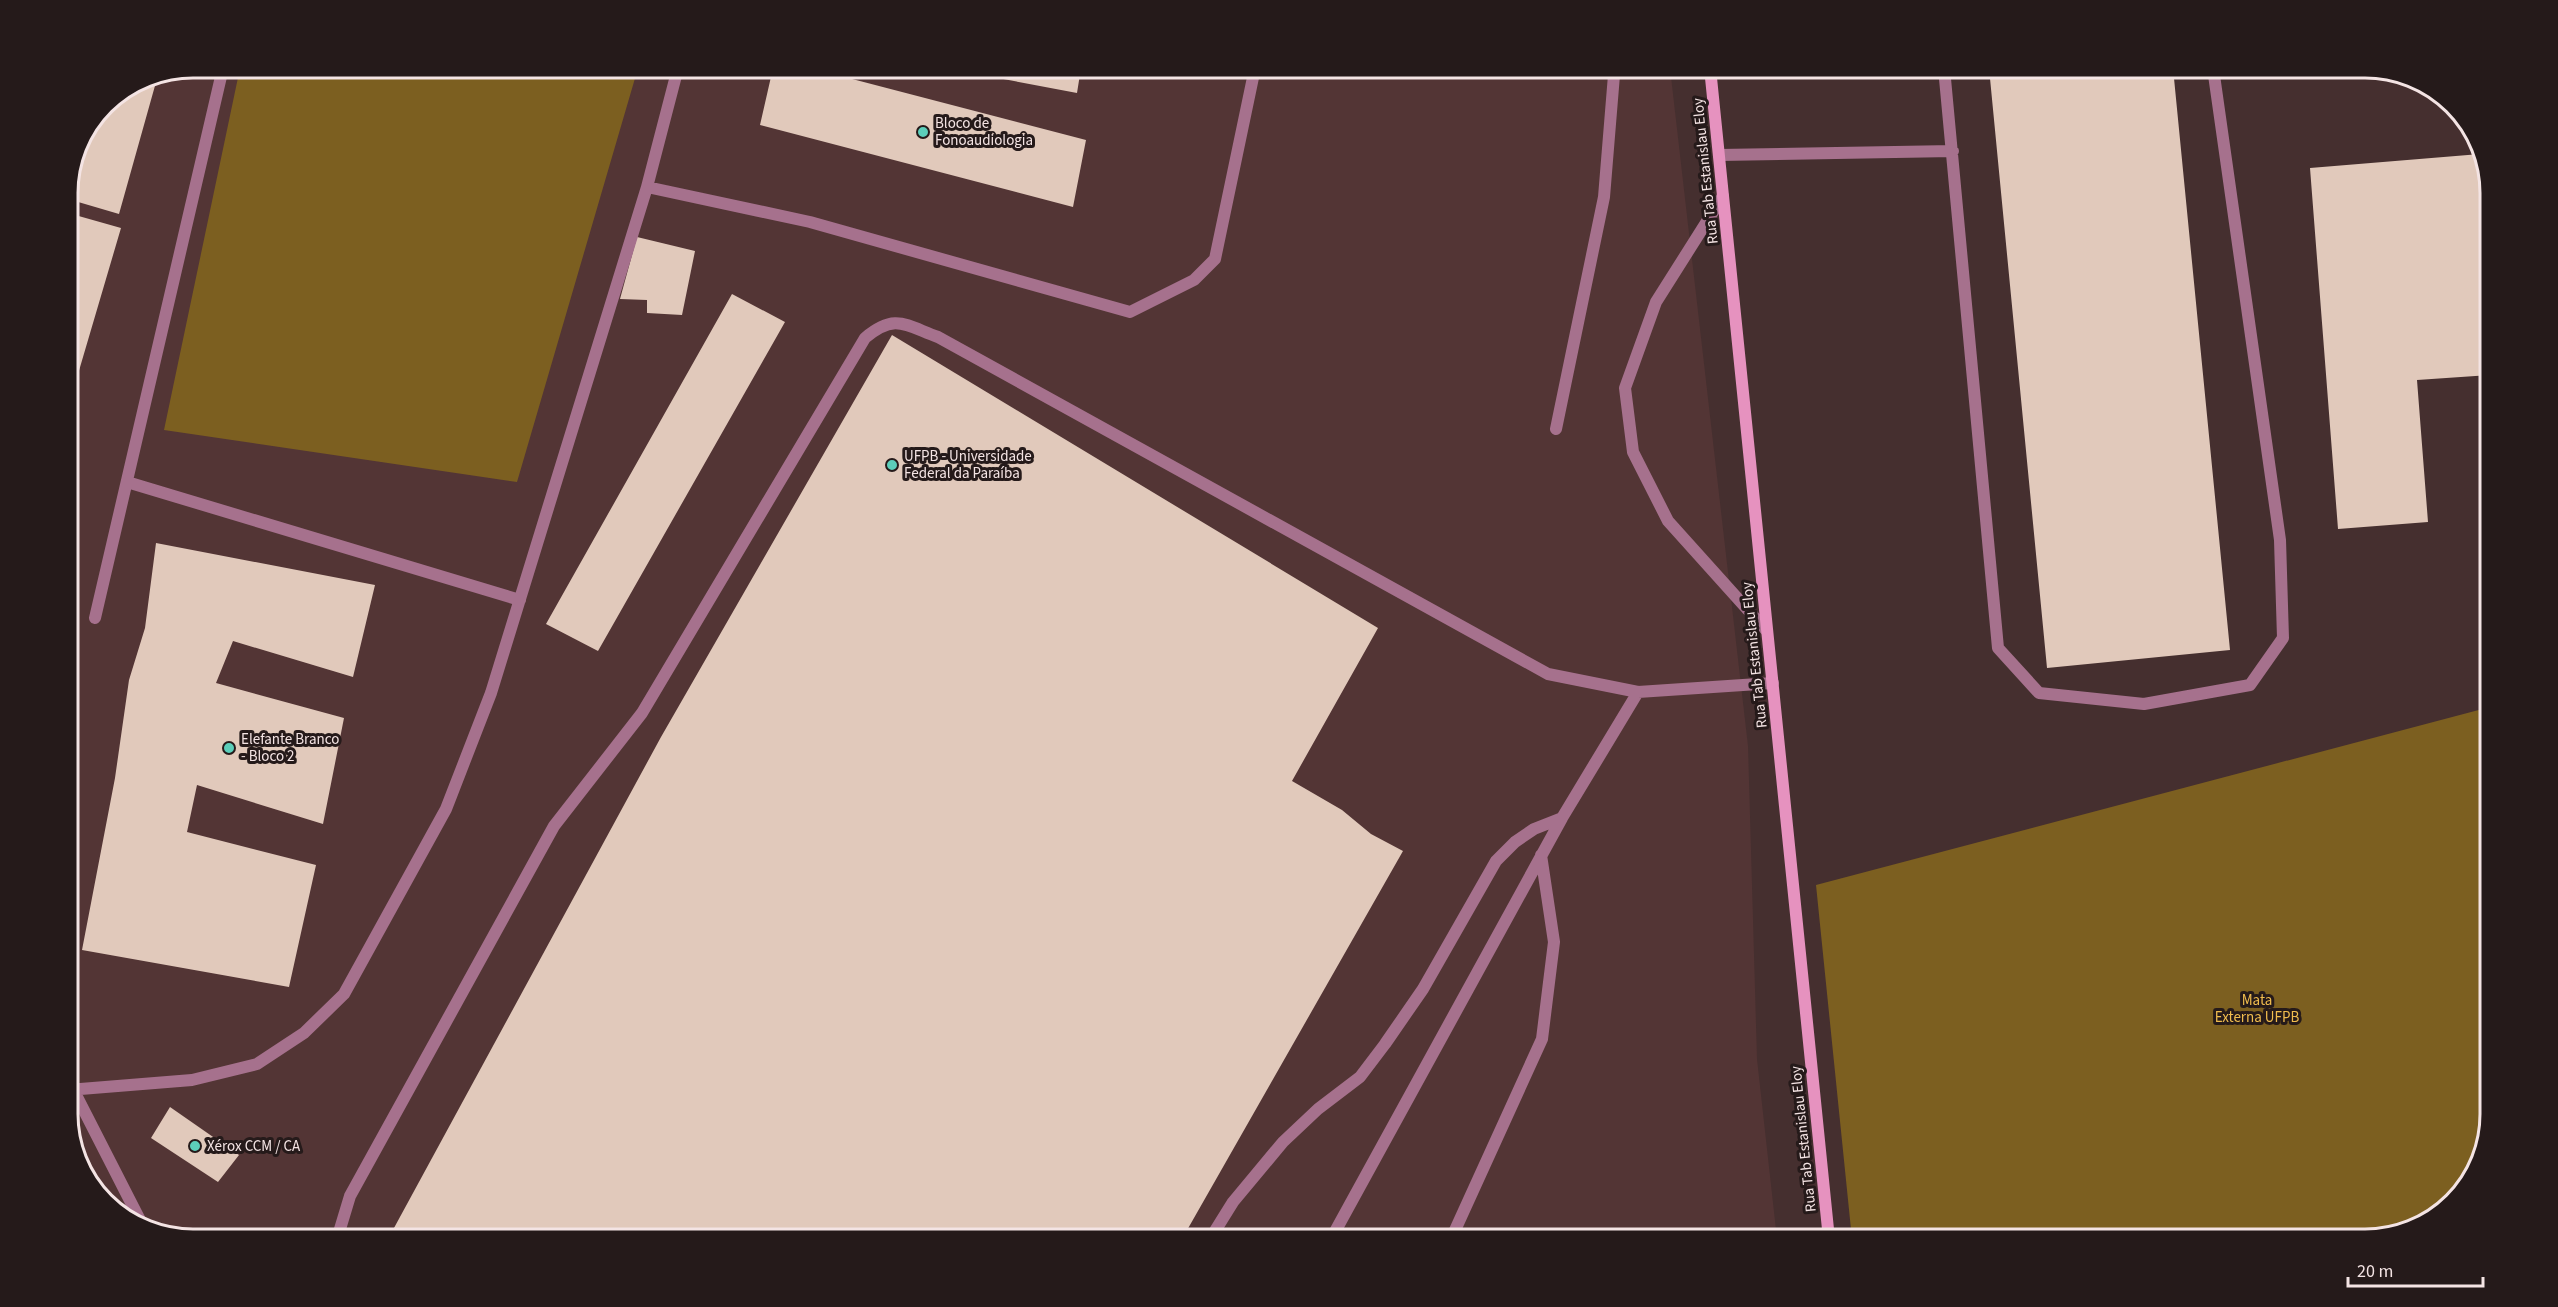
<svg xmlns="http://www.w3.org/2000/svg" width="2558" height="1307" font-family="'Source Sans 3',sans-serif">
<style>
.built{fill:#533535}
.forest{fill:#7c5f20}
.building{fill:#e1c9bb}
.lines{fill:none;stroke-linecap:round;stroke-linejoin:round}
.lane{stroke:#a6718d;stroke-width:12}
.secondary{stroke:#e692bf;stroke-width:12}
.poi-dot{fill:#5cceba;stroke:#251a1a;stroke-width:2}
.labels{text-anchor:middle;stroke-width:6;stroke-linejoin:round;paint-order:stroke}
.poi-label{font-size:15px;fill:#f4e4e4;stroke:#251a1a;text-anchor:start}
.street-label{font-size:15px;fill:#f4e4e4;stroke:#251a1a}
.park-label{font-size:15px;fill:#f1bd4e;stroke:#251a1a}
.rim{fill:none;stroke:#f4e4e4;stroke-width:3}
</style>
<rect width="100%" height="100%" fill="#452f2f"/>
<path class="built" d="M193 68H1670L1748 746 1757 1059 1777 1239H193L138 1227 89 1184 68 1122V185L77 145 105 104 145 77Z"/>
<path class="forest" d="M240 68H638L517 482 164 430Z
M2490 707V1114L2478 1169 2434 1219 2365 1239H1852L1816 885Z"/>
<path class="building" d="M773 68H810L1086 140 1073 207 760 125Z
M945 68H1081L1077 93Z
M1989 68H2173L2230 650 2047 668Z
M158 75 119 214 68 199V185L77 145 105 104 145 77Z
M2480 154 2490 185V375L2417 380 2428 522 2338 529 2310 168Z
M68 213 121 228 68 408Z
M637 237 695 251 682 315 647 313V300L620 299Z
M732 294 785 322 598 651 546 624Z
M892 335 1378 628 1292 781 1342 810 1371 834 1403 851 1182 1239H388L661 737Z
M156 543 375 585 353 677 233 641 216 683 344 718 323 824 197 785 187 832 316 865 289 987 82 950 115 778 129 680 145 628Z
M170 1107 239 1155 218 1182 151 1138Z"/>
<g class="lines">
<path class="lane" d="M1944 68 1998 648 2039 693 2144 704 2250 685 2283 638 2280 540 2213 68
M1719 155 1953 151
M647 187 810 222 1130 312 1194 280 1215 259 1255 68
M1723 196 1656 302 1625 388 1633 452 1668 521 1766 630
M1556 429 1604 197 1614 75 1609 68
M127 482 520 600
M95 618 223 68
M73 1089 144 1228
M68 1090 192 1080 257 1064 304 1033 344 994 446 809 491 693 647 187 678 68
M337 1239 350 1196 554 826 642 713 865 338C895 313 905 325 938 337L1548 674 1638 692 1773 683
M1210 1239 1233 1202 1283 1142 1318 1109 1360 1077 1385 1044 1423 989 1496 861 1515 842 1534 829 1562 818
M1331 1239 1562 818 1638 692
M1451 1239 1542 1039 1554 942 1541 855"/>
<path class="secondary" d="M1710 68 1829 1239"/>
</g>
<g class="poi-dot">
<circle cx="923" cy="132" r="6"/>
<circle cx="892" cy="465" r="6"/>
<circle cx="229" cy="748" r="6"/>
<circle cx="195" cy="1146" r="6"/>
</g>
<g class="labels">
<g class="poi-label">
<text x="935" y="128">Bloco de<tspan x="935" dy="17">Fonoaudiologia</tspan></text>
<text x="904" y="461">UFPB - Universidade<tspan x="904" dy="17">Federal da Paraíba</tspan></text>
<text x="241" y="744">Elefante Branco<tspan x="241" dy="17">- Bloco 2</tspan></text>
<text x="207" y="1151">Xérox CCM / CA</text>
</g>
<g class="street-label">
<text transform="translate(1705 171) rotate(-96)" y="5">Rua Tab Estanislau Eloy</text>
<text transform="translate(1754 655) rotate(-96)" y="5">Rua Tab Estanislau Eloy</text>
<text transform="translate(1803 1139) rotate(-96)" y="5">Rua Tab Estanislau Eloy</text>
</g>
<g class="park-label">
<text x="2257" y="1005">Mata<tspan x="2257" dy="17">Externa UFPB</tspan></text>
</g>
</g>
<path d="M0 0H2558V1307H0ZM193 78H2365A115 115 0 0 1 2480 193V1114A115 115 0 0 1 2365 1229H193A115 115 0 0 1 78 1114V193A115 115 0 0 1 193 78Z" fill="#251a1a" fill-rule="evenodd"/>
<path class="rim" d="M193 78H2365A115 115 0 0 1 2480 193V1114A115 115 0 0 1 2365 1229H193A115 115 0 0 1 78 1114V193A115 115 0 0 1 193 78Z"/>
<path d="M2348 1277v9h135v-9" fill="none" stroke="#f4e4e4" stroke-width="3"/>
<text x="2357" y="1277" font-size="18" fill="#f4e4e4" stroke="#251a1a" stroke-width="4.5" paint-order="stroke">20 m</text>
</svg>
